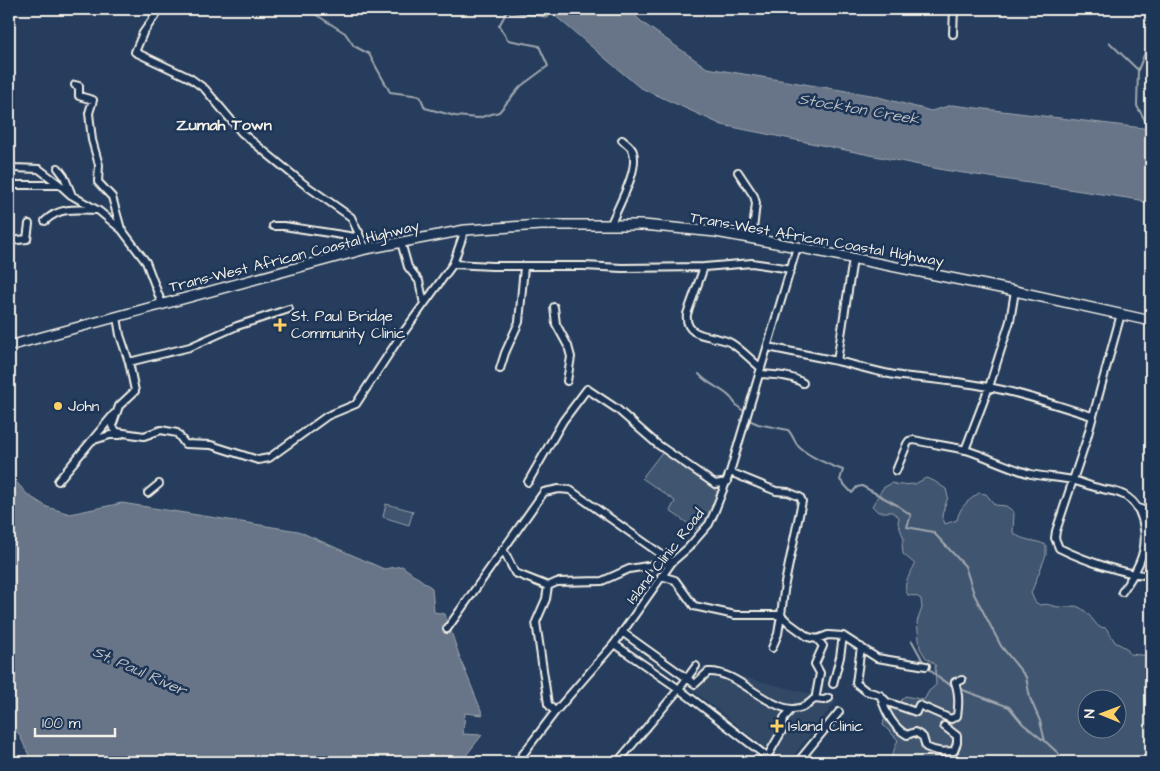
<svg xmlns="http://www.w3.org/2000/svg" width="1160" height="771" font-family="'Architects Daughter',sans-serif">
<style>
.built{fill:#334966}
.green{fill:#40546f;stroke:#9aa2ac;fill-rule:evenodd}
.water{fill:#677588;stroke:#9fa7ae}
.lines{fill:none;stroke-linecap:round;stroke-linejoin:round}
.stream{stroke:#9fa7ae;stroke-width:2}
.minor-casing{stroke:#f4f1e8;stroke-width:10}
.highway-casing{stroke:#f4f1e8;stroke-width:12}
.minor{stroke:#1d3557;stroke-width:6}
.highway{stroke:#1d3557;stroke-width:9}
.poi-dot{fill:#ffd166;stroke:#1d3557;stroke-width:2}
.labels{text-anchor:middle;stroke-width:5;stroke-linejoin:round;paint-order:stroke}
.street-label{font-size:15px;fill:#f4f1e8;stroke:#1d3557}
.poi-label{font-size:15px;fill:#f4f1e8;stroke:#1d3557;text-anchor:start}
.water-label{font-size:16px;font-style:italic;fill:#bcbfc2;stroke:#1d3557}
.neighbourhood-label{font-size:16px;font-weight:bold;fill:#f4f1e8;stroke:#1d3557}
</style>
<rect width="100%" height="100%" fill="#263d5d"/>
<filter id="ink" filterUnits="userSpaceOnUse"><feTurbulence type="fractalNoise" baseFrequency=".02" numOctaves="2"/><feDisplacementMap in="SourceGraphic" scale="10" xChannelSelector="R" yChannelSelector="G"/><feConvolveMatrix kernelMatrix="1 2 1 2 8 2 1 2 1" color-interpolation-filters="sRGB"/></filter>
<g filter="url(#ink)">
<path class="built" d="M696 666 837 700 793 756H776L684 683Z"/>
<path class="green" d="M663 451 718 492 707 523 700 532 670 511 675 501 642 478Z
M926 478 934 481 946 489 948 497 942 515 945 524 957 520C960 506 968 501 979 493L986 494 995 505 1006 506 1014 512 1013 533C1025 542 1034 539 1046 545V555L1031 593 1035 602 1040 605C1048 603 1051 606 1059 607 1065 608 1070 606 1075 606 1086 608 1092 620 1099 627L1106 628 1115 642 1126 648 1130 654 1151 656V762H887C894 755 894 748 898 740L883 725C886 707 896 709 905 696L924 700 929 691 936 685 935 664 926 658 920 648 917 622 922 608 921 599 916 596 908 595C901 584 911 574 915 564L903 554 902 543 904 539 898 523 899 517 892 512H878L872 506 883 488 892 483 899 485 915 484ZM1088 698H1118V728H1088Z
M386 504 413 511 409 525 383 517Z"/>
<path class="water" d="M547 9H628L643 23 707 68 871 95 931 111 952 105 1151 129V206L1140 200 944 170 722 125 639 87Z
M9 474 28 495 47 507 70 514 122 503 298 531 384 569 402 566 432 588 434 612 445 614 460 658 483 715 465 713 463 734 482 735 461 762H32L19 734 9 725Z"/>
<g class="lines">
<path class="stream" d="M307 9 345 33 354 46 369 54 390 92 420 96 425 108 455 116 478 118 499 112 521 86 548 66 539 46 508 40 499 26 507 11 548 17 549 10 551 9
M1151 38 1138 70 1137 106 1151 131
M1109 42 1138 70
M699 374C708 385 722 388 731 398 735 403 736 406 742 410
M749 420 758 424 788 430C793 435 794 442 799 447 808 456 831 466 843 470L840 480 852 493 857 487 862 486 897 505 911 515 907 527 933 532 965 566 974 594 1001 646 1026 677 1030 698 1040 721 1045 741 1059 754 1064 762
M912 641 924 663
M927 667 940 679 953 686
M960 689 1009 707 1023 724 1043 740"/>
<defs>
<path id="minor" d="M157 9V13L143 33 135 52 190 78 205 89 242 133 304 184 351 217 366 249
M953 34 954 9
M75 85 79 86V96L93 100 89 113 92 140 99 165 98 182 112 197 121 229
M9 163 14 168 39 169 60 185
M58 168 64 176 71 193
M738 172 754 196 756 203 752 239
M9 185H60L71 195 99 211 122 230 146 262 162 304
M45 221C59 207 77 209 95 210
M611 224C618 206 639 171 633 152 632 147 626 143 622 140
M273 226H284L355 237 359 232
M9 241 27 239 29 224
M401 242 408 267 419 281 424 304
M853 259 837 361C859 366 879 373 901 376 930 379 959 381 988 387 1023 393 1058 406 1092 416
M453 264 492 266H584L622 268 704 267 752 263 791 269
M704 267 687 314C684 340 715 334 731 343 741 349 751 360 761 368
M554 307 556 324 568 346 571 357 567 381
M1121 314 1087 438 1056 531 1055 538 1059 548C1081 559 1127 576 1151 575
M117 317 120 335 129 362 135 391 119 406 112 426 117 432 144 436 161 430 177 433 185 444 211 445 258 460 269 458 327 416 356 404 398 340 453 264 465 230
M768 347 837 361
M129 362 190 347 237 326 289 309
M500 369 505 353 519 322 524 267
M759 374C774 375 791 375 803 383
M91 441 110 435H120
M965 450 989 387 1010 321 1015 291
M896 471 907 444 909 441 914 440C931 444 949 446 966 450 988 457 1009 468 1031 474 1044 477 1058 477 1072 480 1081 482 1089 486 1098 488 1104 490 1110 490 1116 492 1134 497 1142 512 1144 529 1148 554 1135 573 1122 592
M730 472 776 491 788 492 800 497 802 501 785 583 781 615 789 623 808 637 817 639 828 635 843 636 877 658 926 666
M58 481 114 414
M528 482 563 421 587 389 617 409 657 444 715 484 727 482
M148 493 159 484
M1138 508 1151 512
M503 549 515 573 548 586 546 599 536 622 548 704 555 712
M661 576 675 580 694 606 735 615H781L778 634 772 648
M447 629 544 492 559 489 570 490 672 562 629 569 602 581 557 582 548 586
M622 632 695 684 708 672C744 669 782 733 814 699L824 700 829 698
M614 644 679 689 774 762
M861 647 856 683 866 691 880 695 887 702 916 712 919 705 951 719 957 716C959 704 959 693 955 682L962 680
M833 684 840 657 843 636
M816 695 820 673 815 664 823 646 817 639
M881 697C885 711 893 727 907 735L915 732 923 737 926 747C936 752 943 752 954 751L957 743V736L944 726
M770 752 782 731 784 718 791 710
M621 758 679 689 696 666
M517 762 555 712 614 644 672 562 688 548 709 524 714 513 730 472 797 247
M798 762 839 712"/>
<path id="highway" d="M9 346 366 249 465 230 541 225H643L716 232 797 247 1015 291 1151 321"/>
</defs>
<use href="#minor" class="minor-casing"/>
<use href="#highway" class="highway-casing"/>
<use href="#minor" class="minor"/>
<use href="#highway" class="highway"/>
</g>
</g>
<g class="poi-dot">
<path d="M277.5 317.5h5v5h5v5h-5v5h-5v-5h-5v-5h5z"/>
<circle cx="58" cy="406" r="5"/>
<path d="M774.5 718.5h5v5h5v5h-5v5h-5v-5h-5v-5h5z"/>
</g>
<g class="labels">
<g class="street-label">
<text transform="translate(817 239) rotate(10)" y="5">Trans-West African Coastal Highway</text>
<text transform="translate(294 256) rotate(-14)" y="5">Trans-West African Coastal Highway</text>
<text transform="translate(665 556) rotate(-52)" y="5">Island Clinic Road</text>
</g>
<g class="poi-label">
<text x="291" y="321">St. Paul Bridge<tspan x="291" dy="17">Community Clinic</tspan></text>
<text x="68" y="411">John</text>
<text x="788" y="731">Island Clinic</text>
</g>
<g class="water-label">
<text transform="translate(859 108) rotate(10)" y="6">Stockton Creek</text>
<text transform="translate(140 670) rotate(24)" y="6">St. Paul River</text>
</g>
<g class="neighbourhood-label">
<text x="224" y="130">Zumah Town</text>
</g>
</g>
<rect width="1160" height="771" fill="none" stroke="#1d3557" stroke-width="30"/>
<rect x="15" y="15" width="1130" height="741" fill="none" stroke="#f4f1e8" stroke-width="2" filter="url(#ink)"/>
<g transform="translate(1102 714) rotate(271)"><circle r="24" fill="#1d3557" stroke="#738091"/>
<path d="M0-4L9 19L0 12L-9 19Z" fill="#ffd166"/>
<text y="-8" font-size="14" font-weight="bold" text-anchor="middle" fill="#f4f1e8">N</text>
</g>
<path d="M35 728v8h80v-8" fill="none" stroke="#f4f1e8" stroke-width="2.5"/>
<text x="42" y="728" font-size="15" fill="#f4f1e8" stroke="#1d3557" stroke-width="4" paint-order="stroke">100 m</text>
</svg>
